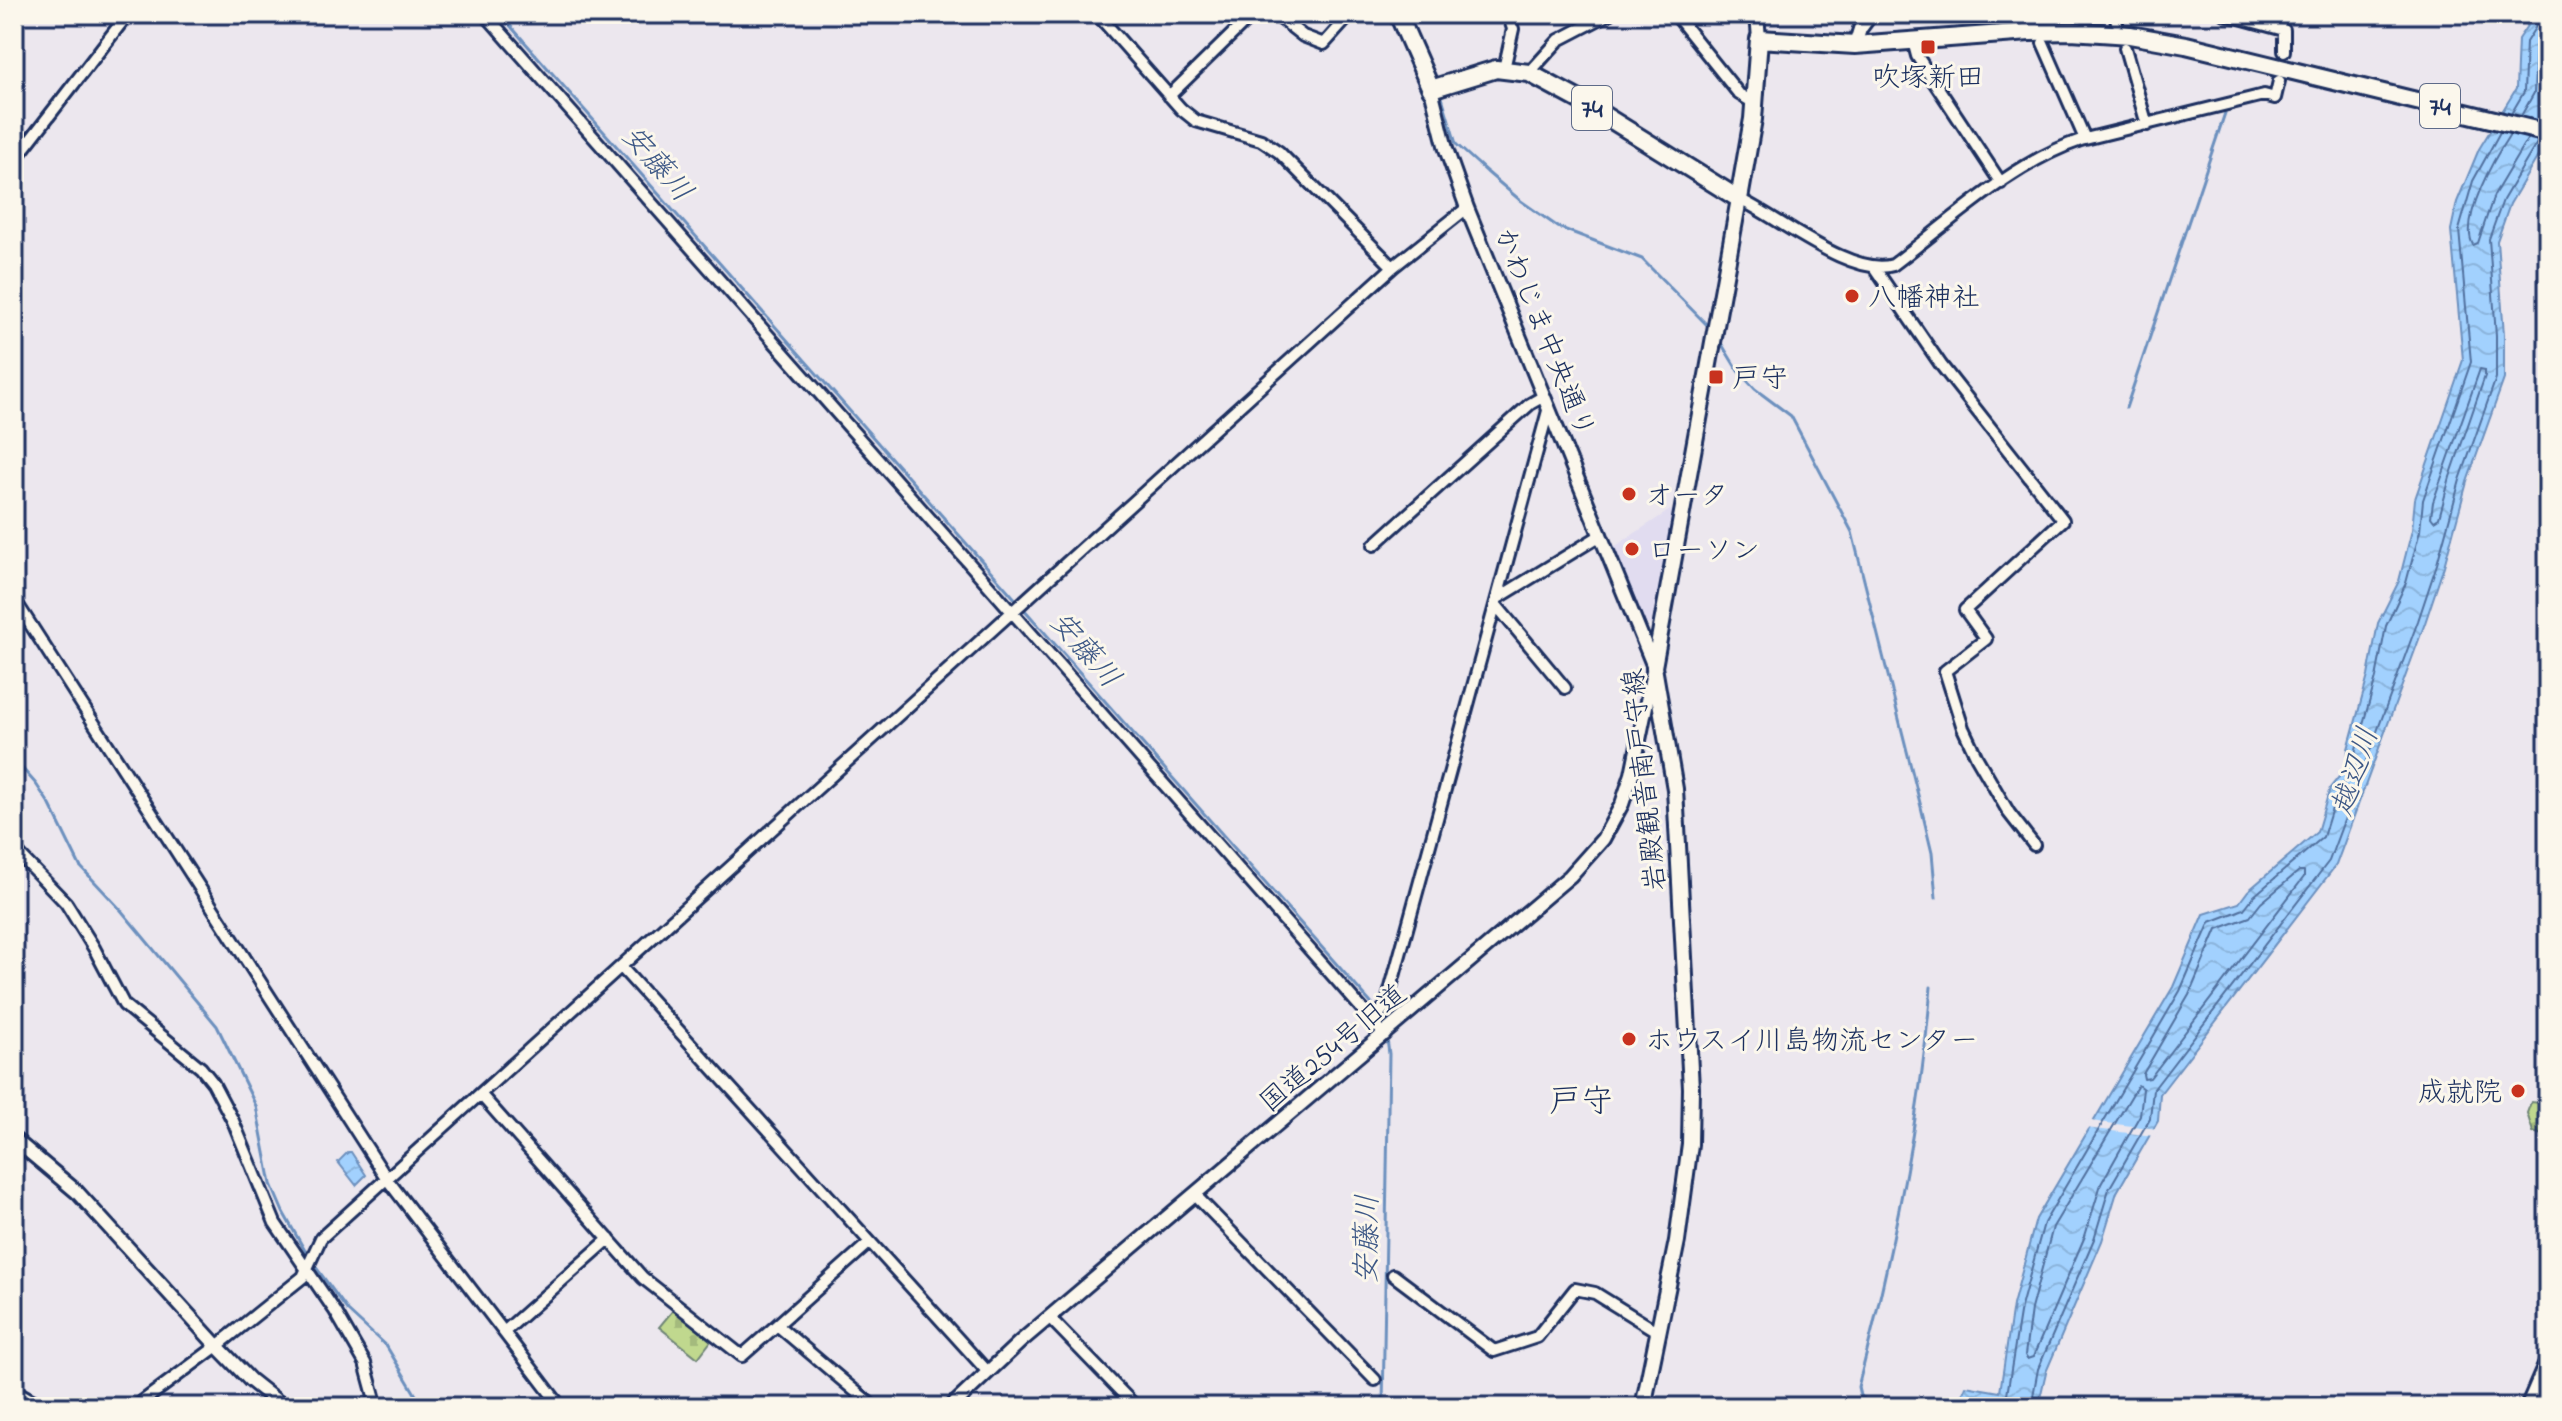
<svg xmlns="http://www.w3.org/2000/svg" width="2562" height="1421" font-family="'Indie Flower','Klee One',sans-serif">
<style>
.built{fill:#e1dcf0}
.cemetery{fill:url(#cemetery-stones);stroke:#6e8476;stroke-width:2}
.water{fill:url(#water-waves);stroke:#6c90be;stroke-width:2}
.pier{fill:#ece7ee}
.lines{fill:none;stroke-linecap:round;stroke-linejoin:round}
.shore{stroke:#51709e;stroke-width:2}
.stream{stroke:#6c90be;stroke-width:3}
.minor-casing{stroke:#1b2f5e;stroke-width:16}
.tertiary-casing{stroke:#1b2f5e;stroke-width:18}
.secondary-casing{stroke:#1b2f5e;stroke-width:20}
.primary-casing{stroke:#1b2f5e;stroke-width:22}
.minor{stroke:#fbf7ec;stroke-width:10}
.tertiary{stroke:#fbf7ec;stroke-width:12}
.secondary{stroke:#fbf7ec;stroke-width:14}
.primary{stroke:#fbf7ec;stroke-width:16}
.poi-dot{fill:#c8321e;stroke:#fbf7ec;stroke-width:3}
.labels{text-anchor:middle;stroke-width:6;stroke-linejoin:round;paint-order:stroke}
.shield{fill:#fbf7ec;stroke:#5e6b89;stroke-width:2}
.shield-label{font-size:26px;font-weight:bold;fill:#1b2f5e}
.poi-label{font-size:28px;fill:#1b2f5e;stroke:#fbf7ec;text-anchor:start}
.street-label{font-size:28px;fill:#1b2f5e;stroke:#fbf7ec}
.water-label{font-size:30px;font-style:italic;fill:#3d5886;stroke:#fbf7ec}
.quarter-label{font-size:32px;fill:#1b2f5e;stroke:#fbf7ec}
</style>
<defs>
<pattern id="cemetery-stones" width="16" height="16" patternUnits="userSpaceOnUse" patternTransform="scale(2)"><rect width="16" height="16" fill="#c0d88e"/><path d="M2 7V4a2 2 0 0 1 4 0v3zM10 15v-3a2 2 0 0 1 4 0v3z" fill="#a4ba7d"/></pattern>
<pattern id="water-waves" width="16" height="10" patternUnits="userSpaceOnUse" patternTransform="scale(2)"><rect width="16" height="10" fill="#a2d1fe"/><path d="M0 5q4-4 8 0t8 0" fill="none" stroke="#8bb4dc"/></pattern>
</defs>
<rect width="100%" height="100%" fill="#ece7ee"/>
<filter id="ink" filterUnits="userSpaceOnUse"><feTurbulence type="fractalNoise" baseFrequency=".0125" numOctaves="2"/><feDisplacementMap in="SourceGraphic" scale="16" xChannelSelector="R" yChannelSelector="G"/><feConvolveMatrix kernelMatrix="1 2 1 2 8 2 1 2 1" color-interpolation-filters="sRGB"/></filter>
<g filter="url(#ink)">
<path class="built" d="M1670 510 1673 511 1651 625 1643 623 1614 547Z"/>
<path class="cemetery" d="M2546 1085H2548V1137L2533 1132 2527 1113 2531 1102 2540 1103Z
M674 1309 711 1341 698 1358 659 1327Z"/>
<path class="water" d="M2535 14H2548V139L2510 204 2497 241 2504 335V379L2467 482 2444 566 2425 623 2336 865 2160 1094 2158 1121 2117 1192 2102 1241 2046 1372 2038 1407H1957L1966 1386 2000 1392 2013 1305 2036 1219 2173 987 2204 914 2239 903 2248 891 2317 832 2330 788 2347 767 2348 749 2368 676 2378 623 2399 581 2412 530 2415 499 2463 360 2451 230 2457 202 2479 149 2516 89 2518 39Z
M348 1152H351L366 1175 356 1185 338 1162Z"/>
<path class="pier" d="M2090 1121 2158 1129 2154 1136 2086 1128Z"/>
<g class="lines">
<path class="shore" d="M2511 114 2524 92 2526 42 2540 20 2541 14
M2521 116 2534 93 2536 45 2548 27
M2510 134C2495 157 2459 219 2473 245L2478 243 2494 195 2528 138
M2480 369 2485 370V376L2450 477 2439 518 2434 521 2431 517 2433 502Z
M2299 871H2304V877L2150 1078 2144 1079 2143 1074 2189 995 2217 929 2250 917 2261 903Z
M2138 1085 2143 1089 2140 1115 2101 1184 2085 1236 2033 1357 2027 1359 2025 1355 2031 1309 2053 1227Z
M1965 1407 1972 1396 1999 1400 2007 1395 2021 1307 2044 1223 2180 991 2210 922 2244 909 2254 896 2323 837 2337 792 2354 769 2356 749 2376 678 2386 626 2406 583 2420 531 2423 500 2471 362 2459 230 2473 181 2500 132
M2031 1407 2038 1369 2094 1239 2109 1189 2150 1118 2153 1090 2329 861 2418 621 2437 564 2460 480 2496 378V335L2489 239 2503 200 2538 141"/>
<path class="stream" d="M500 14 1018 602
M1407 14 1437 83
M1441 94 1456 144 1487 172 1521 201 1558 227 1642 259 1711 329
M1718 338 1738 371 1755 389 1791 416 1852 532 1921 807 1932 853 1936 898
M2126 408 2225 113
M1023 608 1377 1010
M14 759 36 784 50 805 80 866 120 909 217 1026 256 1106 271 1184 283 1212 308 1256
M312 1262 348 1311 387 1347 423 1407
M14 1397 31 1407
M1873 1405 1860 1396 1858 1387C1892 1256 1920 1122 1931 987
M1383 1407 1389 1054 1387 1039"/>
<defs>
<path id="minor" d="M485 14 1385 1035
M1097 14 1181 109 1196 121 1261 140 1279 152 1393 267
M1275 14 1303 36 1324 44 1351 14
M1675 14 1739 94 1754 103
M2025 14 2030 32
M2115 14 2117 22
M2225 14 2284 30V51
M1913 41 1917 56 2001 183
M2043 43 2085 139
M2125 48 2147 125
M1504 69 1513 29 1508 14
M1529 73 1559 40 1609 14
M1169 96 1253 14
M14 161 128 14
M1739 199C1778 217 1852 278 1893 265 1951 221 2012 163 2081 140L2264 95 2275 98 2279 81
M1874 267 1941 365 2063 520 1965 610 1986 639 1945 671 1963 728 1977 758 2009 813 2034 845
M1374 545 1530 404 1544 396
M1498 598 1601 535
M14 599 387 1179 561 1407
M1496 605 1565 688
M14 849 66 903 94 948 124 1005 201 1068 213 1083 233 1121 275 1223 335 1311 365 1363 377 1407
M621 967 987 1371
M1372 1021 1386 1006 1549 407
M481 1095 643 1278 742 1356 777 1325 874 1407
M1194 1194 1375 1380
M1393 1275 1494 1351 1537 1337 1575 1289 1595 1293 1658 1332
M1049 1317 1136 1407
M777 1325 870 1242
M504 1332 609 1239
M14 1390 44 1407
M135 1407 217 1346 303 1277 321 1238 1393 267 1467 208
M2526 1407 2548 1356"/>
<path id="tertiary" d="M1757 14 1759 39
M1855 45 1860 29 1871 14
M14 1139 77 1192 217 1346 250 1380 284 1407
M951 1407 1020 1342 1570 876 1603 839 1622 804 1632 774 1654 667 1467 208 1446 149 1431 89"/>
<path id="secondary" d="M1643 1407 1677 1241 1690 1144 1691 1088 1675 789 1654 667 1739 199"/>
<path id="primary" d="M1398 14 1431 89 1496 69 1529 73 1581 101 1739 199 1753 119 1759 39 1855 45 2030 32 2071 31 2130 35 2186 45 2548 133"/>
</defs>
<use href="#minor" class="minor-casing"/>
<use href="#tertiary" class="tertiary-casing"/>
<use href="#secondary" class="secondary-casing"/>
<use href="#primary" class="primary-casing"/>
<use href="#minor" class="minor"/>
<use href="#tertiary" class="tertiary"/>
<use href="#secondary" class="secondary"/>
<use href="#primary" class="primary"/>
</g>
</g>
<g class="poi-dot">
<rect x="1920" y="39" width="16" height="16" rx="4"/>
<circle cx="1852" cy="296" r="8"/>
<rect x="1708" y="369" width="16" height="16" rx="4"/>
<circle cx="1629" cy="494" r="8"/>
<circle cx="1632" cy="549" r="8"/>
<circle cx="1629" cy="1039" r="8"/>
<circle cx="2518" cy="1091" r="8"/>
</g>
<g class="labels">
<g class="shield">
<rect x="2420" y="84" width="40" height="44" rx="6"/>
<rect x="1572" y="86" width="40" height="44" rx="6"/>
</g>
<g class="shield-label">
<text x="2440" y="115">74</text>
<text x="1592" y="117">74</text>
</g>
<g class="poi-label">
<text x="1928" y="86" text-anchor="middle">吹塚新田</text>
<text x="1868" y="306">八幡神社</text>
<text x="1732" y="387">戸守</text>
<text x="1645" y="504">オータ</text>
<text x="1648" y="559">ローソン</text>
<text x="1645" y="1049">ホウスイ川島物流センター</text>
<text x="2502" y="1101" text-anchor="end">成就院</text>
</g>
<g class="street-label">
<text transform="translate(1546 332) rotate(68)" y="10">かわじま中央通り</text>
<text transform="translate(1643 780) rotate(-96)" y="10">岩殿観音南戸守線</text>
<text transform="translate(1332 1047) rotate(-40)" y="10">国道254号旧道</text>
</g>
<g class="water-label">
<text transform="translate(658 163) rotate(49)" y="10">安藤川</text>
<text transform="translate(1086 649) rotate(49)" y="10">安藤川</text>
<text transform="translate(2354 771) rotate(-72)" y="10">越辺川</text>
<text transform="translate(1366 1239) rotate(-89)" y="10">安藤川</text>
</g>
<g class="quarter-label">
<text x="1581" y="1111">戸守</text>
</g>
</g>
<rect width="2562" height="1421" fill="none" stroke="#fbf7ec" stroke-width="48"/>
<rect x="24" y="24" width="2514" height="1373" fill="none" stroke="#1b2f5e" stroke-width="3" filter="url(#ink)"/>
</svg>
